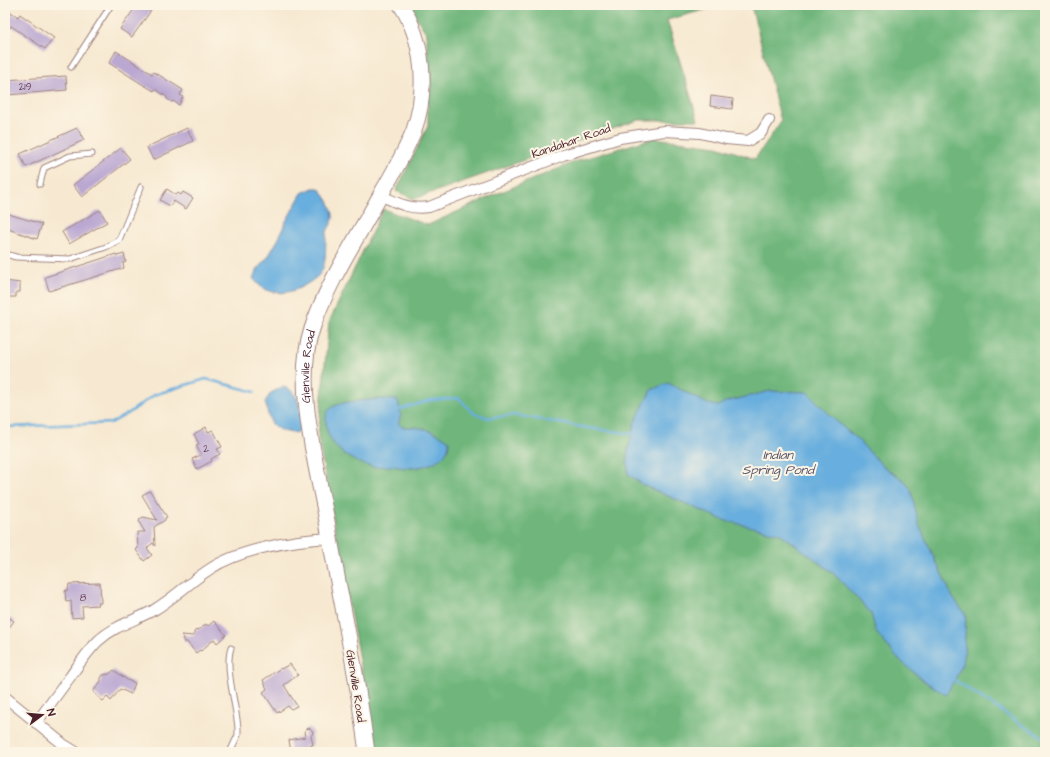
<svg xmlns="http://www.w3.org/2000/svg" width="1050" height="757" font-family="'Architects Daughter',sans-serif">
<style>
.forest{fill:#6fb67b;stroke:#5c6a53}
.water{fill:#68aede;stroke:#596684}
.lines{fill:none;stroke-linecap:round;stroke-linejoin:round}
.stream{stroke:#68aede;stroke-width:2.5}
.building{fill:#bba8d2}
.lane-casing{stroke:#a0847e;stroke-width:7}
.street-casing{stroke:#a0847e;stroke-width:12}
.secondary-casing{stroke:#a0847e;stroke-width:17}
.lane{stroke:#fff;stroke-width:5}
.street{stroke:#fff;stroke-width:10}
.secondary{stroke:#fff;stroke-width:15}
.labels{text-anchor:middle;stroke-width:4;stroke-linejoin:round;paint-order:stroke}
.number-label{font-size:10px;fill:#664155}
.street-label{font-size:12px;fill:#4a1f2b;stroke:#fcf5e5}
.water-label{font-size:13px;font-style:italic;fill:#54516a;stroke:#fcf5e5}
</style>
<rect width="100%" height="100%" fill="#fcf5e5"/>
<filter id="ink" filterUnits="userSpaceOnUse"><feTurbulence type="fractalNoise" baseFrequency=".025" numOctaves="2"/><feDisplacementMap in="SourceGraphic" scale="8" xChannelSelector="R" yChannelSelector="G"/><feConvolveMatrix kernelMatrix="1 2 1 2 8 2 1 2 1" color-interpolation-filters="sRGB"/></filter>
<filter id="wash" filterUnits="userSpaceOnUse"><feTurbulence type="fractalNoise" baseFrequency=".012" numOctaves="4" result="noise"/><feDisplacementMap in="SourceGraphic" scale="16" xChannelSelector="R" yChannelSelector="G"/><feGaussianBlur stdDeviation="0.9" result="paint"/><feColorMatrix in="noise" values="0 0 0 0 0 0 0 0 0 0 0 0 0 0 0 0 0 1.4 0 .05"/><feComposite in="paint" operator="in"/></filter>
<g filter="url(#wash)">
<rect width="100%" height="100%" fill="#f7e9d1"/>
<path class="forest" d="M408 5H722L667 20 698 120H638L414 199 396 191 428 126 427 34Z
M751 5H1045V752H376L318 437 329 322 383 209 428 225 494 195 577 161 654 138 717 146 755 159 781 121Z"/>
<path class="water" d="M313 188H319C325 196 332 205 333 215 334 222 329 226 327 232 324 245 328 260 321 272 319 276 314 279 310 282 291 295 268 299 253 278L259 267 268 257 279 238 285 223 302 193Z
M668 383 708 404 718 406 725 402 770 391 807 392 835 420 859 441 883 466 905 481 911 490 919 525 953 598 966 615 964 658 958 674 946 695 924 681 896 657 876 632 871 613 833 573 781 534 723 520 643 485 628 474 627 455 634 424 651 390Z
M282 387C301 389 301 415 302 429L300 432C290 434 274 431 270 420 267 414 267 407 265 402L271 393Z
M378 399 398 400 401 416 399 420V424L402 427C419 426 435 430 449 441 450 460 426 467 411 468 404 468 398 467 392 466 386 466 380 467 374 467 352 463 329 448 326 425 326 421 325 417 327 413 333 400 365 401 378 399Z"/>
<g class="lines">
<path class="stream" d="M398 410 431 400 459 398 472 412 488 418 515 415 588 428 634 434
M5 427 111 423 129 413 154 395 179 387 206 379 255 392
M953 679 1027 728 1045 738"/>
</g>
<g id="blocks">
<path class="building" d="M137 5H155L132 37 120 29Z
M5 8 18 17 20 14 54 38 45 49 11 26 10 28 5 25Z
M116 51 152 74 154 72 183 90 180 95 183 97 179 105 173 101 172 102 166 98 167 97 155 89 154 91 142 84 109 63Z
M66 76 67 90 7 95 6 92H5V80Z
M711 96 733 99 732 109 710 106Z
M77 128 84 140 26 167 20 154Z
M187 128 193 141 153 160 147 147Z
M121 148 130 159 82 197 73 185Z
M167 189 176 195 178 193 181 195 183 192 193 198 186 209 174 201 170 206 160 200Z
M100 210 107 222 69 244 62 232Z
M5 213 42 224 37 239 5 228Z
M116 254 117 256 124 254 126 262 123 263 124 268 49 291 45 277Z
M5 281 20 283V292H16V297H5Z
M206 427 208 432 213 430 222 447 217 449 220 454 211 459 212 461 197 469 192 459 201 455 196 445 199 444 194 434Z
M150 491 167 517 165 518V520L154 527 155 546 153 543 147 548 152 555 144 561 136 550 138 548 137 532H145L139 522 140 519 143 517 157 520 142 495Z
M100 583 101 603H98L99 605 82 606 83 617 72 618 71 601 66 602 65 591 68 590 69 584Z
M5 615 14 621 5 633Z
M214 621 226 635 217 643 214 639 201 651 200 650 196 653 187 642H184V638L181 635 194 636V632L197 629 199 630 206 624 208 626Z
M290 664 298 675 284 685 297 706 291 709 288 706 277 713 263 692 267 689 263 680 281 668V669Z
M114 670 127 680 135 683 131 694 120 689 111 701 107 697 103 701 93 692 101 681V678L103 675 109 674Z
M309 728 312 730 313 733 311 736 313 745 304 747V752H291L289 740 305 737 304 732 306 729Z"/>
</g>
</g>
<g filter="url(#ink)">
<use href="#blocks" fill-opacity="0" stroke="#a0847e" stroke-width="1"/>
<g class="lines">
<defs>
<path id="lane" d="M71 67 111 5
M40 184 44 168 70 156 92 154
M5 254 16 257 70 259 106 247 119 240 141 187
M230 752 238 735V729C237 707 224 668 231 648"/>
<path id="street" d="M380 195C397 203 410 210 429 207L563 155 620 138 664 131 700 133 726 139 748 141 761 133 769 120
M5 697 63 744 76 752
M36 723C47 708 59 692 70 677 79 664 87 652 98 641 114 626 136 620 154 610 174 598 191 581 210 569 240 549 294 540 330 538"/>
<g id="secondary">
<path id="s1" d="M367 752C363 724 359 695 354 667 346 620 336 574 328 527 318 469 293 386 312 329 326 285 357 238 380 196 392 175 405 153 414 130 428 90 424 41 401 5"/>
</g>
</defs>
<use href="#lane" class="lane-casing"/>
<use href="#street" class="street-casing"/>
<use href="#secondary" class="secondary-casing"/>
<use href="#lane" class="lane"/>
<use href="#street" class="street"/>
<use href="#secondary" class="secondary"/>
</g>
</g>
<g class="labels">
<g class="number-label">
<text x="25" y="90">219</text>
<text x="206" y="452">2</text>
<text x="83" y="601">8</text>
</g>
<g class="street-label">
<text transform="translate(571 141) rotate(-19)" y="4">Kandahar Road</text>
<text dy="4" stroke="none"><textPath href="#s1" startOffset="391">Glenville Road</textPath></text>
<text transform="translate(356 686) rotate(81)" y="4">Glenville Road</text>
</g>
<g class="water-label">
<text x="778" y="459">Indian<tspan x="778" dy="15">Spring Pond</tspan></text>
</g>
</g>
<rect width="1050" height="757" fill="none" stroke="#fcf5e5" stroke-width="20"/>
<g transform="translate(42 715) rotate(74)" stroke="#fcf5e5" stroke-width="3" paint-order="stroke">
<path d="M0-3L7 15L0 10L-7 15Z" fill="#4a1f2b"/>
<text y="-6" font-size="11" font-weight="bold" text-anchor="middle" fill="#4a1f2b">N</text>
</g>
</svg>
